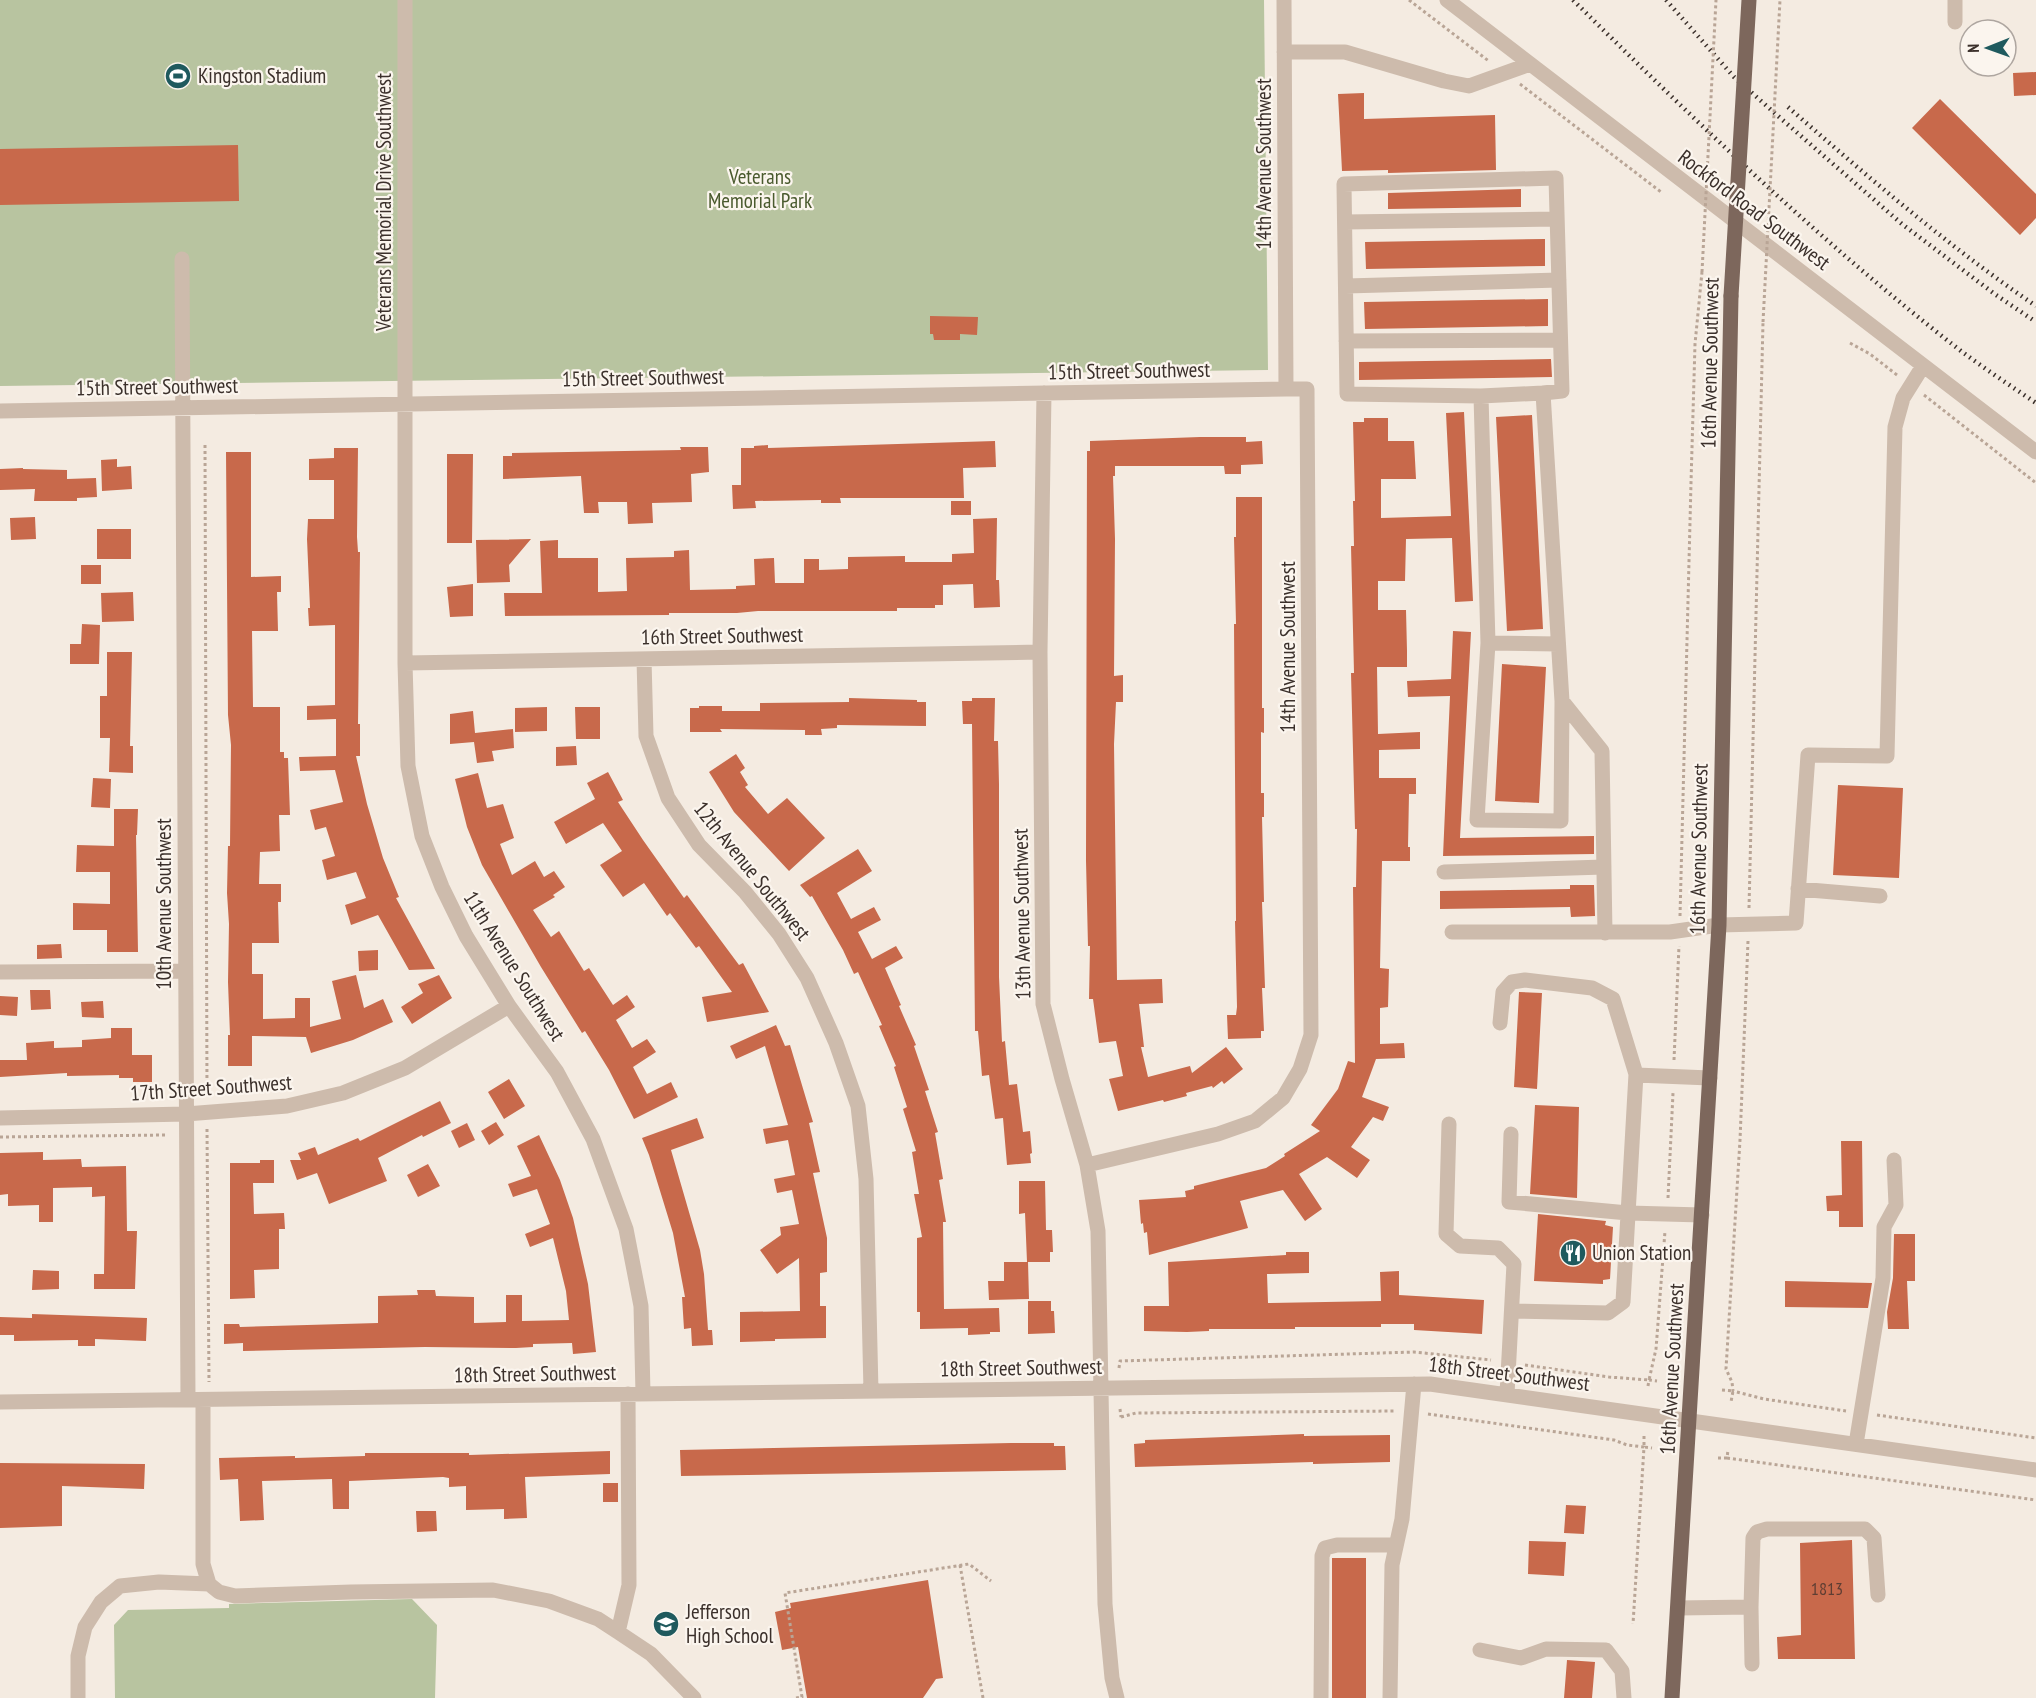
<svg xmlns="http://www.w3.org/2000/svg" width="2036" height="1698" font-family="'PT Sans Narrow',sans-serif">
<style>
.green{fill:#b8c4a0}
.building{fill:#c8694b}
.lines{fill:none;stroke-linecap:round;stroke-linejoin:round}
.path{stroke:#b9a596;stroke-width:3;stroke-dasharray:3 3;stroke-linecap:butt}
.minor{stroke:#cdbbac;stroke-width:15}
.major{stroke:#7d675c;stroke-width:15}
.rail{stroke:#3b302b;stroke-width:4.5;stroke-dasharray:1.5 4.5;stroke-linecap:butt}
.path-bridge{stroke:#b9a596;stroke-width:3;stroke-dasharray:3 3;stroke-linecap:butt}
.major-bridge{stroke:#7d675c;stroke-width:15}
.labels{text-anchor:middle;stroke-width:4.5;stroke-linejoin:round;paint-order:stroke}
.number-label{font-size:18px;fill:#5e3e33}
.poi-label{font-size:21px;fill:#3b302b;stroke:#fbf5ee;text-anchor:start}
.street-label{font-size:21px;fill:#3b302b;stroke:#fbf5ee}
.park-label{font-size:21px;fill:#4a5a2e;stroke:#fbf5ee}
</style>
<rect width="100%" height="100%" fill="#f4ebe1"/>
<path class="green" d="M0 0H1264L1268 370 0 386Z
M412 1599 437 1625 435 1698H115L114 1625 128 1610 229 1608V1604Z"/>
<path class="building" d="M2036 72V95L2014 96 2013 73Z
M1364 93V119L1495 115 1496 170 1388 173V170L1342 171 1338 94Z
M1940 99 2036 194V218L2020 235 1912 128Z
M238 145 239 201 0 205V149Z
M1521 189V207L1388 209V193Z
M1545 239V266L1366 269 1365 242Z
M1548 299V326L1365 329 1364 302Z
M930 316 978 317 977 335 960 334V340H934L933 334H930Z
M1551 359 1552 377 1359 380V362Z
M1464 412 1473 601 1455 602 1452 538 1406 539 1405 581H1378V610H1406L1407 651V667H1377L1378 734 1420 732V749L1379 750V778H1416V794H1409L1408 847H1410V861H1382L1380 968 1389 969 1388 1007 1380 1008V1044L1404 1043 1405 1058 1376 1059 1362 1097 1389 1107 1383 1121 1373 1117 1351 1147 1370 1160 1357 1178 1327 1157 1299 1174 1322 1209 1305 1221 1283 1190 1240 1201 1248 1228 1149 1255 1147 1232 1144 1233 1143 1223 1141 1224 1139 1200 1186 1197 1185 1191 1194 1189V1186L1266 1168 1285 1156 1284 1154 1320 1131 1311 1125 1338 1089 1348 1061 1355 1063 1353 887H1356L1357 829H1355L1351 673H1354L1351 546H1354L1353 501H1355L1353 422H1364V418H1388V441H1414L1416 479H1381V518L1451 516 1446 413Z
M1532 415 1543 629 1507 631 1496 417Z
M1200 437H1246V442L1262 441 1263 464 1241 465V474H1225L1224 466H1115V476H1113L1115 539 1114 676 1123 675V702H1116L1114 744 1117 980 1162 979 1163 1003 1139 1004 1144 1047H1141L1148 1077 1190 1066 1192 1073 1226 1047 1243 1069 1224 1084 1222 1081 1213 1088 1212 1086 1186 1093 1187 1096 1164 1102 1163 1100 1118 1111 1109 1079 1123 1076 1116 1041 1099 1043 1093 999H1089L1090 946H1088L1086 861 1087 451H1090V441Z
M995 441 996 467 963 468 964 498H840L841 503H821V500L755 501 756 508 733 509 732 485H741V448H754V446L768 445V448Z
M680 447H708L709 472 691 474 692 502 652 503 653 523 628 524 627 502H598L599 513H584L581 476 503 479V456H512V453L681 450Z
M334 448H358L357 537 358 552H360L358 724H360V756H356L367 804 383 858 399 897 396 898 435 969 409 970 378 915 351 925 345 905 366 898 356 872 327 880 322 860 335 856 326 827 315 830 310 810 343 802 335 770 300 771 299 757 336 756V719L307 720V706L335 705V625L309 626 308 608H310L307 539 308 519H334V480H309V459L334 458Z
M226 452H251V577L281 576V592H277L278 631H252L253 707H280V752H284V758H288L290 815H279L280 851 260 852 259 884H281V902H278L279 943H252V974H263V1019L295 1018V998H310V1027L341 1019 332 981 356 975 364 1008 383 999 393 1022 353 1040 311 1053 306 1037 252 1036V1066H228V1035H230L228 982 229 924 227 893 228 846H230L231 745 228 715Z
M447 454H473L472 543H447Z
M117 459V467L131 466 132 489 102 491 101 460Z
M23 468V469L67 470V479L96 478 97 497 77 498V501H34L35 489 0 490V469Z
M1236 497H1262V708H1264V733L1261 732V793H1264V817H1262L1264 902H1262L1265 988H1262L1264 1031H1261V1038L1228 1039 1227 1015H1236L1237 1007 1235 921H1236L1234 624H1236L1234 537H1236Z
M951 501H971V515H951Z
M35 517 36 539 11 540 10 518Z
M997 518 996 580H999L1000 607 974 608 973 584 943 585V605H935V608H897V611H758L737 613H669V615L505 616 504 593H542L540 541 558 540V558H598V592L627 591 626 558 674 557V551L689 550 690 590 736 589V586L755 585 754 559 774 558 775 583H804V559H819V570L848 569V557L905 556V562H952V554L974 553 973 519Z
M97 529H131V559H97Z
M531 539 509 565 510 582 477 583 476 540Z
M81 565H101V584H81Z
M473 584V616L450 617 447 587Z
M133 592 134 621 102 622 101 593Z
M82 624 100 625 99 664H70V644H81Z
M1453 631 1471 632 1460 838 1594 836V854L1443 856 1450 696 1408 697 1407 681 1451 679Z
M107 652H132L130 746H133V773L109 772 110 738H100V696H107Z
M1502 664 1546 667 1539 803 1495 801Z
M849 698 917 700V702H926V726L837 725V728L821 729 822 735H805V730L720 729 722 732H690V708H699V706H722V711H760V703L849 702Z
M972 698H995L994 741H998L999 784V977L1002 1042 1005 1041 1009 1085 1017 1084 1023 1132 1030 1131 1032 1153 1030 1154 1031 1163 1007 1165 1003 1118 995 1119 989 1075 982 1076 978 1031H975L972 724H963L962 701H972Z
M547 707V731L515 732V708Z
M575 707H600V739H576Z
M473 711 475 733 513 729 514 748 492 751 494 761 477 763 474 742 450 744V714Z
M576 746 577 765 556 766V747Z
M736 754 745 768 740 772 748 785 745 787 768 814 787 798 825 838 789 871 734 812 709 772Z
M608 772 623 800 618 802 643 840 684 898 687 895 739 965 743 963 769 1012 707 1022 702 997 732 992 699 946 696 948 670 913 667 916 644 883 623 897 600 865 622 851 603 823 566 844 554 822 595 799 587 783Z
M478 773 487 808 503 804 514 838 500 844 512 875 535 861 544 877 554 871 565 887 553 895 555 897 533 910 551 937 559 931 584 971 589 968 613 1005 627 995 635 1007 616 1020 632 1048 647 1039 656 1052 633 1067 647 1094 671 1082 678 1097 634 1119 609 1070 585 1031 582 1033 541 967 482 865 467 827 455 779Z
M93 778 111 779 110 808 91 807Z
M1838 785 1903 788 1899 878 1833 875Z
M114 809H138L137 835H136L138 952H107V930H73V903L110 904V872H76L77 845 114 846Z
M858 849 872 871 837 893 851 919 874 907 881 920 858 932 872 959 896 946 903 958 885 968 901 1005 899 1006 916 1045 914 1046 929 1090 925 1091 938 1132 935 1133 943 1179 939 1180 946 1222H943L944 1309 999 1308 1000 1332H990V1334L968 1335V1328L920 1329V1312H917V1238L922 1237 914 1194H919L912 1152 916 1151 903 1109 907 1107 894 1067 896 1066 879 1026 882 1025 858 972 854 974 843 950 812 896 810 897 800 885Z
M1570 885H1594L1595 916 1571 917 1570 907 1440 909V891L1570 889Z
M61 944 62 958 37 959V945Z
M378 950V970L359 971 358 951Z
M439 975 452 998 412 1024 401 1007 423 993 418 984Z
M30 990H50L51 1009 31 1010Z
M1519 992 1542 993 1537 1089 1514 1087Z
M0 996 18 997 17 1016 0 1015Z
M103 1001 104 1018 82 1017 81 1002Z
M776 1025 785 1046 790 1045 813 1122 809 1123 820 1172 813 1173 827 1238V1272L820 1273V1306H826V1338L775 1339V1341L740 1342V1312L800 1311 799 1258 777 1274 760 1250 781 1235 780 1227 799 1224 792 1190 777 1193 774 1179 795 1175 788 1140 766 1144 763 1129 788 1125 765 1046 736 1059 730 1046Z
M111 1028H132V1055H152V1082H133V1078H119V1075L67 1076V1073L0 1077V1060H27L26 1043 54 1041V1048L82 1047V1040L111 1038Z
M509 1079 525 1106 504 1119 488 1092Z
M440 1101 451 1123 423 1137 422 1135 378 1158 387 1181 329 1204 317 1173 297 1180 290 1160H301L298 1153 315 1147 318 1155 358 1138 360 1141Z
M1535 1105 1579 1107 1577 1198 1530 1194Z
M697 1118 704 1138 671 1150 700 1250 704 1274 708 1330H712L713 1345 692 1346 691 1328 684 1329 682 1297H685L673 1233 649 1155 642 1138Z
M496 1122 504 1135 489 1145 481 1131Z
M467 1123 475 1140 459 1148 451 1131Z
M539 1135 560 1180 573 1218 588 1284 596 1352 573 1354 572 1343 533 1344V1347L516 1348 425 1347 243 1351V1343L224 1344V1324H239L240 1327 378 1323V1296L418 1295 417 1290H435L436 1296 474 1297V1323L506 1322V1295H522V1321L569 1320 566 1291 553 1238 530 1247 525 1234 550 1224 537 1189 513 1197 508 1184 531 1176 517 1146Z
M1841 1141H1862L1863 1227H1839V1211H1827L1826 1196 1842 1195Z
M43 1152V1160L81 1159 82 1167 126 1166 127 1231H137L135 1289H94V1274H104L105 1196 92 1197V1187L53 1188V1222H39V1205L8 1206V1194L0 1195V1153Z
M260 1160H274V1183H253L254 1214 284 1213 285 1229H279V1269L254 1270 255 1298 230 1299V1163H260Z
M428 1164 440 1186 418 1197 407 1175Z
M1019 1181H1045L1046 1230H1052L1053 1252H1050V1262H1028L1029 1299 989 1300 988 1281H1004V1262H1027L1025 1213 1019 1214Z
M1538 1214 1606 1221 1605 1225 1613 1227 1610 1279 1603 1280V1284L1534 1281Z
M1894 1234H1915V1281H1907L1909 1329H1888L1887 1312 1893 1278Z
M1286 1252H1309V1273L1267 1274 1268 1303 1381 1301 1380 1272 1399 1271V1295L1484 1300 1482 1334 1414 1330V1324H1381V1327H1295V1329H1209V1331L1187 1332 1144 1331V1306H1169L1168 1262 1286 1255Z
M33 1270 59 1271V1289L32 1290Z
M1785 1281 1872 1283 1868 1308 1785 1307Z
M1028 1301H1051V1311H1054L1055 1333 1028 1334Z
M32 1314 147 1318 146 1341 95 1339V1346H78V1340L14 1341V1335H0V1317L32 1318Z
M1304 1434V1436L1390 1435V1462L1313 1464V1462L1135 1467 1134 1444 1145 1443V1440Z
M1011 1443H1054V1446H1065L1066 1470 681 1476 680 1450Z
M610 1451V1474L525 1477 527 1518 504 1519V1509L466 1510V1486L449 1487V1478L443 1477 349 1481V1509H333L332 1479 262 1481 264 1520 240 1521 238 1479 220 1480 219 1458 295 1456V1458L365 1456V1453H469V1455Z
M0 1463 145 1464 144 1489 62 1486V1526L0 1528Z
M603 1483H618V1502H603Z
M1566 1505 1586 1506 1584 1534 1564 1533Z
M416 1511H436L437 1531 417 1532Z
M1852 1540 1855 1659H1778L1777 1637 1801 1635 1800 1543Z
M1529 1541 1566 1542 1564 1576 1528 1574Z
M1332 1558H1366V1698H1332Z
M928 1580 943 1678 936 1679 923 1698H807L798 1647 782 1650 775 1612 791 1608 790 1603Z
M1567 1660 1595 1662 1592 1698H1564Z"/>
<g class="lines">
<path class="path" d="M1409 0 1490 62
M1520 84 1661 192
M1850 343 1870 354 1897 375
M1924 395 2036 483
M205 445 207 1096
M1749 908 1763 322
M1680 916 1691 483 1695 344 1702 272
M1748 941 1740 1140 1726 1369 1732 1382 1733 1391 1764 1399 1846 1411
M1674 1060 1679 946
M207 1129 209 1382
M0 1137 166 1135
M1668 1198 1673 1093
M1525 1365 1609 1377 1649 1380 1656 1349 1665 1231
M1119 1368 1120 1361 1414 1352 1491 1360
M1648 1386 1649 1380 1657 1381
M1722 1390 1733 1391 1731 1402
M1120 1409 1121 1417
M1428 1414 1614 1440 1627 1445 1644 1447 1633 1624
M1877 1415 2036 1438
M1121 1417 1136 1413 1395 1411
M1644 1436V1447L1652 1448
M1718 1458H1727L1728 1450
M1727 1458 2036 1500
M960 1565 983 1698
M796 1698 802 1697 785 1593 969 1564 991 1581"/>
<path class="minor" d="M405 0V663L408 766 422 836 442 887 466 936 509 1006 557 1072 593 1139 626 1229 641 1306 643 1394
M1447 0 2036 452
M1955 0V22
M1284 52H1345L1444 81 1469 86 1530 64
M1345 222 1557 219
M182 259 188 1400
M1346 286 1559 280
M1346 341 1560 340
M1044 393 1040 652 1043 1004 1062 1079 1087 1165 1098 1231 1105 1604 1112 1678 1117 1698
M1481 396 1543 393
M0 411 1286 389
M1488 643 1558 644
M644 659 646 736 668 798 699 845 745 892 779 934 807 978 836 1043 858 1106 866 1179 871 1391
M405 663 1040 652
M1562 701 1561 821 1477 820 1488 643 1481 396 1347 394 1344 184 1556 178 1562 391 1543 393 1562 701 1602 751 1605 933
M1444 872 1604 867
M1798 889 1880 896
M1452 932H1670L1719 925 1796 923 1808 755 1887 756 1895 427 1903 398 1923 366
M0 972 185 971
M1500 1023 1503 992 1512 982 1525 980 1592 988 1613 999 1636 1074 1623 1302 1608 1313 1512 1311
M1636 1075 1710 1078
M0 1118 186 1114 287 1106 343 1093 405 1068 509 1006
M1449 1124 1446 1234 1460 1246 1498 1248 1514 1264 1507 1394
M1511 1134 1509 1202 1628 1213 1702 1215
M1087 1165 1218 1134 1255 1121 1283 1098 1300 1069 1311 1035 1307 389H1286L1284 0
M203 1400V1564L209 1584
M0 1402 1430 1384 2036 1470
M1856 1444 1883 1278 1884 1227 1896 1205 1894 1160
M1751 1607 1752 1664
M1678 1608 1751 1607 1753 1538 1757 1532 1767 1529H1865L1874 1538 1878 1595
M618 1632 629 1585 628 1394
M1480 1650 1521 1658 1546 1649 1606 1650 1622 1671 1624 1698
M78 1698V1656L85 1627 101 1602 120 1586 159 1582 209 1584 219 1592 235 1596 351 1592 493 1590 549 1601 598 1619 618 1632 651 1654 694 1698
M1321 1698 1322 1556 1325 1548 1337 1545H1396
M1390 1698 1392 1565 1402 1519 1414 1384"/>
<path class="major" d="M1672 1698 1719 925 1731 296"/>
<path class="rail" d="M1573 0C1697 123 1823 244 1961 351 1985 369 2011 386 2036 403
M1666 0 1734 77 1778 116 1902 224 1996 295 2036 322
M1788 107C1868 177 1948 246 2036 306"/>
<path class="path-bridge" d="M1702 272 1716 0
M1763 322 1780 0"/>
<path class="major-bridge" d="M1731 296 1749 0"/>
</g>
<defs>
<symbol id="stadium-disc" viewBox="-11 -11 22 22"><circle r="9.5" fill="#1f5a5e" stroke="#fbf5ee"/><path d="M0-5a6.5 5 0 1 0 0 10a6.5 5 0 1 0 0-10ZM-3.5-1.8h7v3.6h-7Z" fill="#fff"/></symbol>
<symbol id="restaurant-disc" viewBox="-11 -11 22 22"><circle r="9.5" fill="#1f5a5e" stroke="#fbf5ee"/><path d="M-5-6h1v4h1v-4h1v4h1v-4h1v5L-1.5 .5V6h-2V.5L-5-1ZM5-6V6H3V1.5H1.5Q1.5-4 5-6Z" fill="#fff"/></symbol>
<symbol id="school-disc" viewBox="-11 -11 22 22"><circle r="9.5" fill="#1f5a5e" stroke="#fbf5ee"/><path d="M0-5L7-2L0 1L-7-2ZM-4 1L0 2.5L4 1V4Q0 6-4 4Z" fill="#fff"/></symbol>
</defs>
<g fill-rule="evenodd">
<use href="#stadium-disc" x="163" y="61" width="30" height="30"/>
<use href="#restaurant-disc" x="1558" y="1238" width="30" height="30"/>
<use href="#school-disc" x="651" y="1609" width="30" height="30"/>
</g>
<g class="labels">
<g class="number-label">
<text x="1827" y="1595">1813</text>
</g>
<g class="poi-label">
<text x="198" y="83">Kingston Stadium</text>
<text x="1592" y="1260">Union Station</text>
<text x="686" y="1619">Jefferson<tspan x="686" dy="24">High School</tspan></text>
</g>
<g class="street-label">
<text transform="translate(1264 164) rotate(-90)" y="7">14th Avenue Southwest</text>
<text transform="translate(384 202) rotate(-90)" y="7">Veterans Memorial Drive Southwest</text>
<text transform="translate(1754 210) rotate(37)" y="7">Rockford Road Southwest</text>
<text transform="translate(1710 363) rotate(-89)" y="7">16th Avenue Southwest</text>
<text transform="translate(1129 371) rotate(-1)" y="7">15th Street Southwest</text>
<text transform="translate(643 378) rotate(-1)" y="7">15th Street Southwest</text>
<text transform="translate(157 387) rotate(-1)" y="7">15th Street Southwest</text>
<text transform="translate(722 636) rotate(-1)" y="7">16th Street Southwest</text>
<text transform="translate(1288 647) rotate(-90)" y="7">14th Avenue Southwest</text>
<text transform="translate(1699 849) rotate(-89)" y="7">16th Avenue Southwest</text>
<text transform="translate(752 871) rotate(51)" y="7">12th Avenue Southwest</text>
<text transform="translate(164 904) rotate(-90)" y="7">10th Avenue Southwest</text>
<text transform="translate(1022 914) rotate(-91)" y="7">13th Avenue Southwest</text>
<text transform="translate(514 966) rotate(58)" y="7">11th Avenue Southwest</text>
<text transform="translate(211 1088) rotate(-4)" y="7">17th Street Southwest</text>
<text transform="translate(1021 1368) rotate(-1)" y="7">18th Street Southwest</text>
<text transform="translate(1672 1369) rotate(-87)" y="7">16th Avenue Southwest</text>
<text transform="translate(535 1374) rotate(-1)" y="7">18th Street Southwest</text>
<text transform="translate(1509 1374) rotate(7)" y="7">18th Street Southwest</text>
</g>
<g class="park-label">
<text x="760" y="184">Veterans<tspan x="760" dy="24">Memorial Park</tspan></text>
</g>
</g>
<g transform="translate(1988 48) rotate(269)"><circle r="28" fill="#fbf5ee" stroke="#aea6a0" stroke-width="1.5"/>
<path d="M0-4.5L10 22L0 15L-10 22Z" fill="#1f5a5e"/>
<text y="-9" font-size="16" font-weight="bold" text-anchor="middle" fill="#3b302b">N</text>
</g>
</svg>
